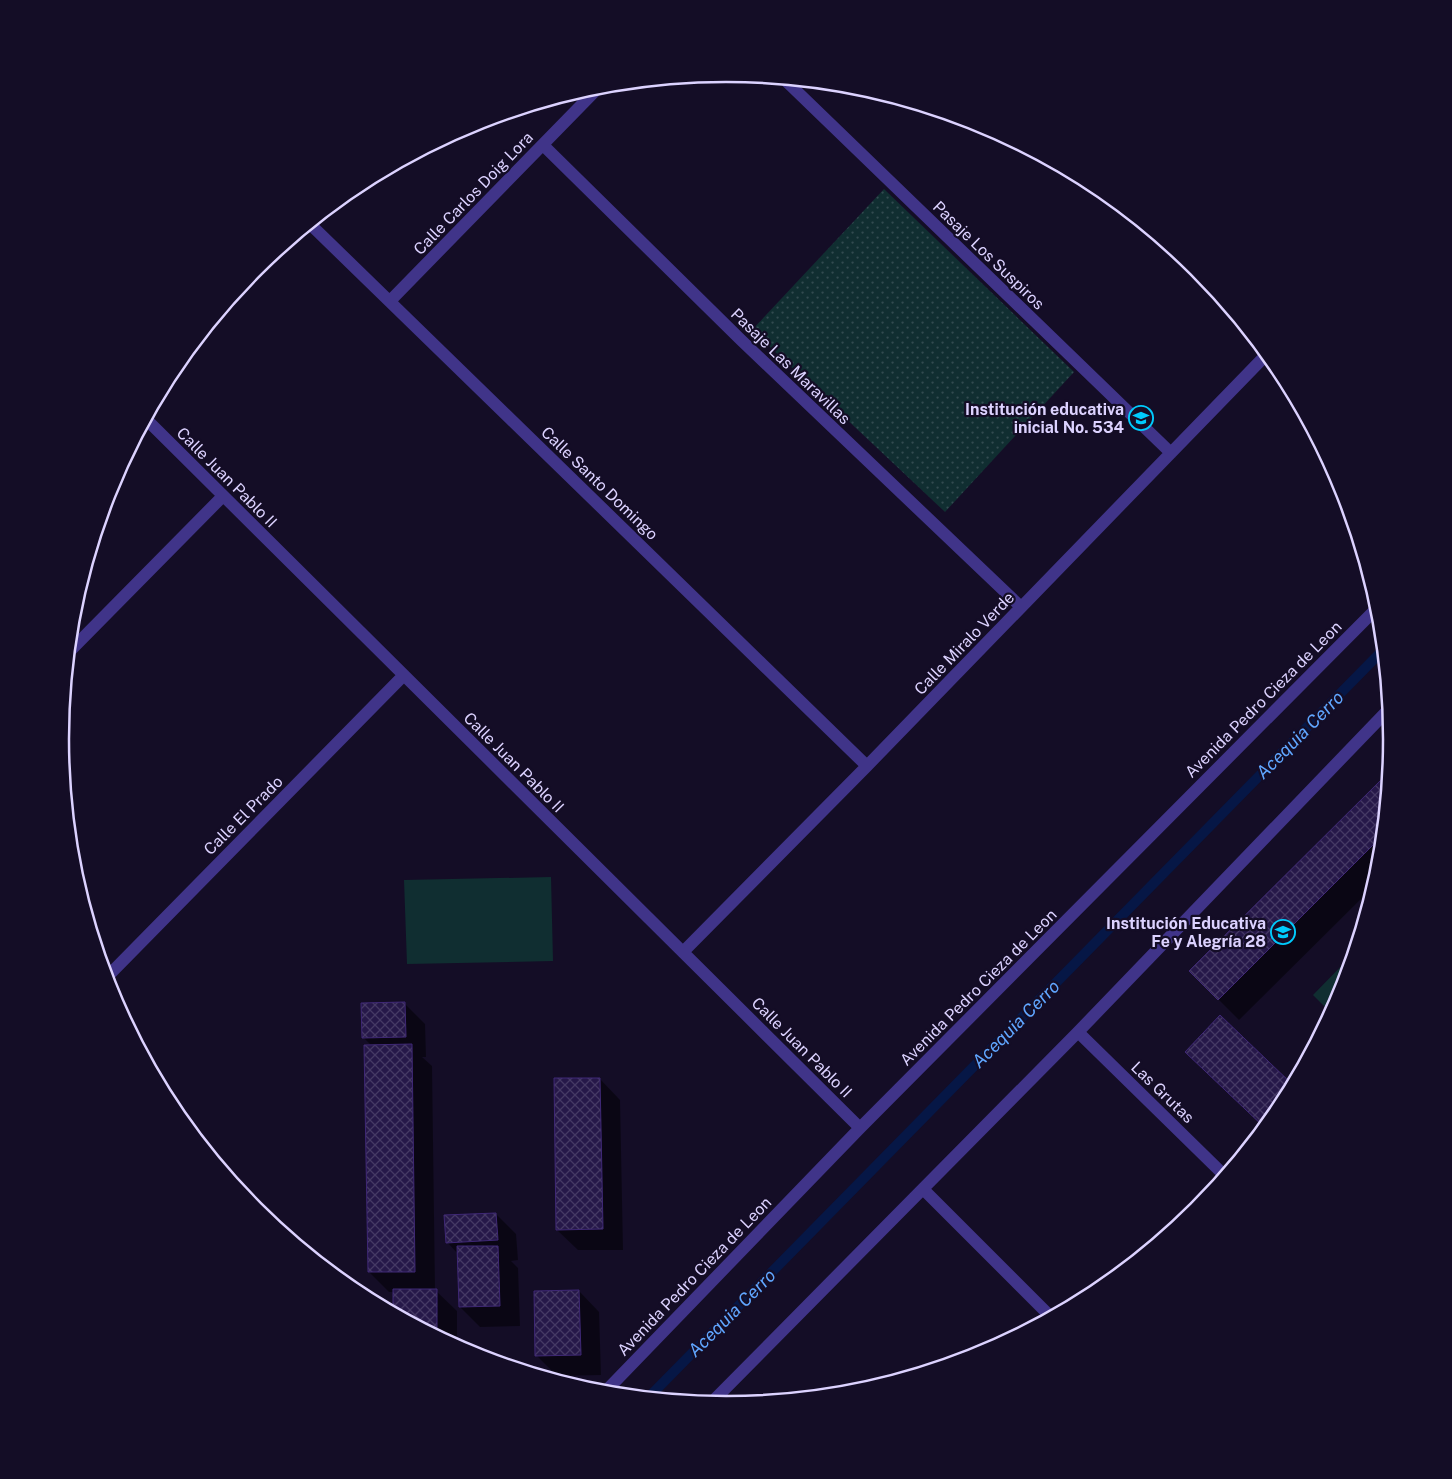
<svg xmlns="http://www.w3.org/2000/svg" width="1452" height="1479" font-family="'Public Sans',sans-serif">
<style>
.green{fill:#102e31}
.park{fill:url(#park-dots)}
.shadow{fill:#0007}
.lines{fill:none;stroke-linecap:round;stroke-linejoin:round}
.stream{stroke:#061746;stroke-width:10}
.building{fill:url(#building-cross-hatch);stroke:#3f2876}
.minor{stroke:#403489;stroke-width:12}
.labels{text-anchor:middle;stroke-width:4.5;stroke-linejoin:round;paint-order:stroke}
.street-label{font-size:16px;fill:#dcd2ff;stroke:#140d26}
.poi-label{font-size:16px;font-weight:bold;fill:#dcd2ff;stroke:#140d26;text-anchor:end}
.water-label{font-size:18px;font-style:italic;fill:#60a6ff;stroke:#140d26}
.rim{fill:none;stroke:#dcd2ff;stroke-width:2.5}
</style>
<defs>
<pattern id="park-dots" width="8" height="8" patternUnits="userSpaceOnUse" patternTransform="scale(1.25)"><rect width="8" height="8" fill="#102e31"/><path d="M2 2h.1M6 6h.1" fill="none" stroke="#324b50" stroke-width="1.8" stroke-linecap="round"/></pattern>
<pattern id="building-cross-hatch" width="8" height="8" patternUnits="userSpaceOnUse" patternTransform="scale(1.25)"><rect width="8" height="8" fill="#261849"/><path d="M0 0l8 8M0 8l8-8" fill="none" stroke="#453964"/></pattern>
</defs>
<rect width="100%" height="100%" fill="#140d26"/>
<path class="green" d="M551 877 553 961 407 964 404 880Z
M1354 953 1341 995 1331 1013 1313 995Z"/>
<path class="park" d="M884 189 1074 372 945 512 752 330Z"/>
<path class="shadow" d="M1389 774 1379 870 1375 885 1239 1020 1190 971Z
M404 1003 425 1024 426 1057H422L432 1066 435 1290 457 1311V1347L394 1314V1292H389L369 1272 372 1046 363 1037Z
M600 1079 620 1100 623 1250H578L557 1230Z
M496 1214 516 1234 518 1260 511 1261 518 1268 520 1326 480 1327 460 1307 458 1254 447 1242Z
M579 1291 599 1312 601 1375 557 1376 537 1356Z"/>
<g class="lines">
<path class="stream" d="M648 1398 1383 650"/>
</g>
<path class="building" d="M1389 772 1382 836 1218 1000 1189 971Z
M405 1002 406 1037 362 1038 361 1003Z
M1220 1015 1293 1085 1280 1110 1265 1128 1185 1052Z
M412 1044 415 1272H368L364 1045Z
M554 1078H600L603 1229 556 1230Z
M496 1213 498 1240 446 1243 444 1215Z
M457 1246H498L500 1306 459 1307Z
M393 1289H437V1337L393 1313Z
M579 1290 581 1355 535 1356 534 1291Z"/>
<g class="lines">
<path class="minor" d="M784 79 1171 453
M543 145 741 340 1021 607
M310 224 867 766
M390 301 600 86
M146 419 860 1128
M69 652 223 496
M683 952 867 766 1267 354
M106 978 404 675
M1078 1032 1225 1176
M923 1189 1051 1317
M604 1393 860 1128 1378 607
M710 1404 1078 1032 1389 709"/>
</g>
<defs>
<symbol id="school-ring" viewBox="-11 -11 22 22"><circle r="9.5" fill="#140d26" stroke="#00cbfd" stroke-width="1.5"/><path d="M0-5L7-2L0 1L-7-2ZM-4 1L0 2.5L4 1V4Q0 6-4 4Z" fill="#00cbfd"/></symbol>
</defs>
<g fill-rule="evenodd">
<use href="#school-ring" x="1127" y="404" width="28" height="28"/>
<use href="#school-ring" x="1269" y="918" width="28" height="28"/>
</g>
<g class="labels">
<g class="street-label">
<text transform="translate(473 193) rotate(-46)" y="6">Calle Carlos Doig Lora</text>
<text transform="translate(989 255) rotate(44)" y="6">Pasaje Los Suspiros</text>
<text transform="translate(791 366) rotate(44)" y="6">Pasaje Las Maravillas</text>
<text transform="translate(227 477) rotate(45)" y="6">Calle Juan Pablo II</text>
<text transform="translate(600 483) rotate(44)" y="6">Calle Santo Domingo</text>
<text transform="translate(964 643) rotate(-46)" y="6">Calle Miralo Verde</text>
<text transform="translate(1263 699) rotate(-45)" y="6">Avenida Pedro Cieza de Leon</text>
<text transform="translate(514 762) rotate(45)" y="6">Calle Juan Pablo II</text>
<text transform="translate(243 815) rotate(-45)" y="6">Calle El Prado</text>
<text transform="translate(978 987) rotate(-45)" y="6">Avenida Pedro Cieza de Leon</text>
<text transform="translate(802 1047) rotate(45)" y="6">Calle Juan Pablo II</text>
<text transform="translate(1163 1092) rotate(44)" y="6">Las Grutas</text>
<text transform="translate(694 1276) rotate(-46)" y="6">Avenida Pedro Cieza de Leon</text>
</g>
<g class="poi-label">
<text x="1124" y="415">Institución educativa<tspan x="1124" dy="18">inicial No. 534</tspan></text>
<text x="1266" y="929">Institución Educativa<tspan x="1266" dy="18">Fe y Alegría 28</tspan></text>
</g>
<g class="water-label">
<text transform="translate(1300 735) rotate(-45)" y="6">Acequia Cerro</text>
<text transform="translate(1016 1024) rotate(-45)" y="6">Acequia Cerro</text>
<text transform="translate(732 1313) rotate(-45)" y="6">Acequia Cerro</text>
</g>
</g>
<path d="M0 0H1452V1479H0ZM69 739a657 657 0 1 1 1314 0a657 657 0 1 1-1314 0Z" fill="#140d26" fill-rule="evenodd"/>
<path class="rim" d="M69 739a657 657 0 1 1 1314 0a657 657 0 1 1-1314 0Z"/>
</svg>
